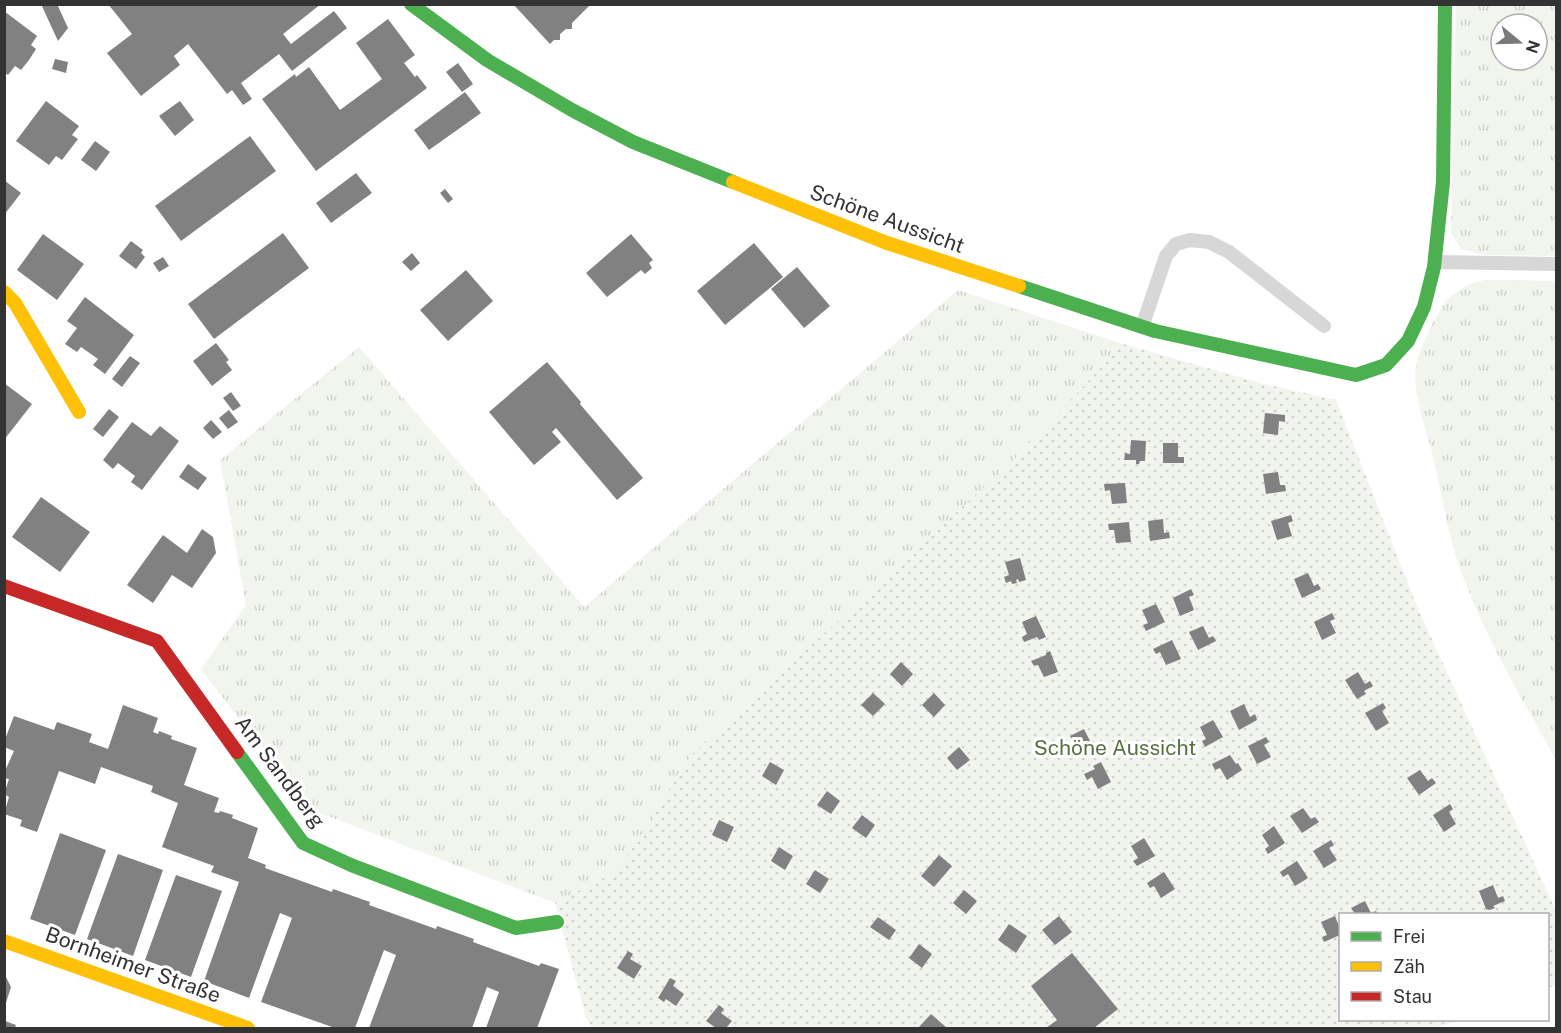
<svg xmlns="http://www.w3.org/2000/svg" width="1561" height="1033" font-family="'Public Sans',sans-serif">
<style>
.grass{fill:url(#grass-tufts);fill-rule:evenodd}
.garden{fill:url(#garden-dots)}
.building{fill:#818181}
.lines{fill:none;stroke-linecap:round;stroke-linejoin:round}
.lane{stroke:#d7d7d7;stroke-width:14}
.fast{stroke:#4caf50;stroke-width:14}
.slow{stroke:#ffc107;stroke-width:14}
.jam{stroke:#c62828;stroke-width:14}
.labels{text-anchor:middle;stroke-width:6;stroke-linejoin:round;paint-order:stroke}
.street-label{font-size:21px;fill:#333;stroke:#fff}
.park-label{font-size:21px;fill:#56703f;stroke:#fff}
</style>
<defs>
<pattern id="grass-tufts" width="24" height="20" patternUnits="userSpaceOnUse" patternTransform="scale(1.5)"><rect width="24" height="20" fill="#f1f5ed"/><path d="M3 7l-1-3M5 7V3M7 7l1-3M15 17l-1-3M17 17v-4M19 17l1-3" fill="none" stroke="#cfd2cc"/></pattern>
<pattern id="garden-dots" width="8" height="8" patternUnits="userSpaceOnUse" patternTransform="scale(1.5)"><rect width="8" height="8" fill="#f1f5ed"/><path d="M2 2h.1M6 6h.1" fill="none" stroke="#cfd2cc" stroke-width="1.8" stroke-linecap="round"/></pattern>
</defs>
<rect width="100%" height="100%" fill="#fff"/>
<path class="grass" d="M1456 5H1556V256L1484 255 1461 249 1451 232ZM1501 24H1537V60H1501Z
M1508 280 1556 281V760C1521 697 1483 634 1459 566 1447 531 1442 495 1434 460 1428 433 1412 394 1416 367 1418 352 1437 312 1446 301 1454 293 1466 285 1477 282 1486 279 1499 281 1508 280Z
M958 290 1123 344 1012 462 689 757 638 851 615 872 555 903 307 808 201 669 246 605 220 460 359 347 584 607Z"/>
<path class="garden" d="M1123 344 1264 384 1336 400 1418 609 1556 911V985L1548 988V914H1340V1020H1460L1435 1028H594L587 1021 555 903 615 872 631 851 689 757 1017 457Z"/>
<path class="building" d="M41 4H57L68 28 58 41Z
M108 4H321L283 34 291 44 334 11 347 28 292 71 279 54 241 83 252 99 243 105 232 90 227 94 188 44 174 56 180 65 141 96 107 53 132 34Z
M513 4H591L572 23V29H566L560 34V40H554L550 44Z
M4 11 37 36 31 45 36 49 29 60 21 70 15 66 8 75 4 72Z
M388 19 415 55 404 63 415 77 417 75 427 88 316 171 262 99 295 74 296 77 309 67 340 110 382 79 356 43Z
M55 59 68 62 66 73 52 69Z
M458 63 473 84 462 92 446 72Z
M465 92 481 113 429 150 414 130Z
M46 101 79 126 72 135 78 139 62 160 56 156 49 165 16 141Z
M180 101 194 120 175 136 159 116Z
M250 136 276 171 181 241 155 206Z
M95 141 110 152 96 171 81 160Z
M356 173 372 193 331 223 316 203Z
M4 180 21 193 4 215Z
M445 189 453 199 448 203 440 193Z
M283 233 309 268 214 339 188 304Z
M43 234 84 264 57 300 17 270Z
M631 234 653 260 649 263 652 268 645 274 641 270 607 297 586 273Z
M131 241 143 250 141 253 145 257 136 269 119 256Z
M754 243 783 277 725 325 697 291Z
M412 253 420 263 411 271 402 262Z
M163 257 169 266 159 272 153 263Z
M797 267 830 306 804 328 771 289Z
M466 270 493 301 448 341 420 310Z
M85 297 134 335 105 374 93 365 98 359 81 347 77 352 65 344 77 328 67 321Z
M216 343 229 360 226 362 232 370 212 386 193 361Z
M130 356 140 363 122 387 112 379Z
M547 362 581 402 580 404 643 478 617 500 556 428 552 432 561 442 534 465 489 412Z
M4 383 32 404 4 440Z
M231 392 241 406 233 411 223 398Z
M109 409 119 417 103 437 93 429Z
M229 410 238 422 228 429 219 418Z
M1265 413 1285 415V422L1279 421 1278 435 1263 433Z
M211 420 222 432 213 439 203 428Z
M132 422 151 436 160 426 179 441 142 490 131 482 135 476 118 463 113 469 103 460Z
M1131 440 1146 441 1145 461H1140L1139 464H1136V460H1124L1125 453 1130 454Z
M1163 443H1178V457H1184V463H1163Z
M188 464 207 478 198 490 179 477Z
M1278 472 1280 485H1285L1286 491 1266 494 1263 474Z
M1125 483 1127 503 1112 504 1110 490 1105 491 1104 484Z
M41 497 90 532 60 572 12 537Z
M1291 515 1293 521 1288 523 1292 536 1277 540 1271 521Z
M1163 519 1164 533 1169 532 1170 538 1150 541 1148 521Z
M1129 522 1131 542 1116 543 1114 530H1109L1108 524Z
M202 529 213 537 216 553 192 588 172 575 153 603 127 585 163 535 187 553Z
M1020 558 1026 580 1019 582 1018 579 1016 580 1017 583 1012 584 1011 581 1006 583 1004 577 1009 575 1005 562Z
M1308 573 1314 586 1318 584 1321 589 1302 598 1294 579Z
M1191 589 1194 595 1189 597 1194 610 1180 616 1173 598Z
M1156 604 1165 622 1146 631 1143 625 1148 623 1142 610Z
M1332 613 1335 619 1330 621 1336 633 1322 640 1314 622Z
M1036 616 1046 637 1039 640 1037 637 1024 642 1022 637 1027 634 1022 622Z
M1203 626 1209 638 1213 636 1216 641 1198 650 1189 632Z
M1172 640 1181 659 1166 665 1160 652 1156 654 1153 649Z
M1050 651 1058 672 1044 677 1038 665 1034 666 1031 661 1046 655V653Z
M901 662 913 674 902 686 890 674Z
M1358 672 1365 684 1370 681 1373 686 1364 691 1366 694 1357 699 1345 680Z
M873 693 885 704 873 716 861 705Z
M934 693 945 705 934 717 922 705Z
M1383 703 1386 708 1382 711 1389 723 1376 731 1365 713Z
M1244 704 1250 717 1255 714 1257 720 1239 730 1230 711Z
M123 705 158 718 153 732 158 734 159 731 172 736 171 739 197 748 184 785 219 798 214 812 219 813 220 811 233 815 232 818 258 828 248 858 266 865 265 868 332 892 333 889 370 902 369 905 436 929 437 926 474 939 473 942 539 966 541 963 559 969 537 1028H486L499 992 487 987 472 1028H369L396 955 384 950 355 1028H335L261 1002 292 918 280 913 249 998 204 981 239 882 211 872 214 866 162 847 178 803 151 792 153 786 101 767 95 784 59 771 37 832 20 826 22 820 4 814 9 797 4 794 9 779 4 778V773L14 751 4 747V742L14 716 54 730 57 722 92 734 89 742 108 749Z
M1213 720 1223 737 1205 747 1202 741 1206 739 1200 727Z
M1084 729 1091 743 1093 741 1095 745 1075 756 1072 751 1077 749 1070 736Z
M1266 737 1269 742 1264 745 1271 757 1257 764 1248 746Z
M959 747 970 760 957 770 947 758Z
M1230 755 1236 764 1238 763 1242 770 1227 780 1220 768 1215 770 1212 764Z
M770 762 784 770 776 785 762 776Z
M1101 762 1111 782 1098 789 1092 777 1087 780 1084 774 1095 769 1093 766Z
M1420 770 1428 781 1432 778 1436 783 1419 795 1407 778Z
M827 791 840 801 831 814 817 805Z
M1450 804 1453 809 1449 812 1456 824 1444 832 1433 815Z
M1303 808 1311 819 1315 817 1319 822 1302 833 1290 816Z
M862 815 875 825 866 838 852 828Z
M719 820 734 827 727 842 712 835Z
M1274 826 1285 843 1268 854 1265 849 1269 846 1262 835Z
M60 833 106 850 75 935 30 919Z
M1144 838 1155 856 1137 866 1133 861 1138 858 1131 846Z
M1331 840 1334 845 1329 848 1337 860 1324 868 1313 851Z
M779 847 793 856 785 870 771 861Z
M118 854 163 870 133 956 87 939Z
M939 855 952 866 934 887 921 876Z
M1297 861 1308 878 1295 886 1288 874 1283 877 1280 872Z
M815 870 829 879 820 893 806 884Z
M1164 872 1175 889 1161 898 1154 886 1150 888 1147 883Z
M176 875 222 891 191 977 145 960Z
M1493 885 1498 898 1503 896 1505 901 1493 906 1495 908 1490 910 1486 909 1479 891Z
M964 890 977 901 966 914 953 903Z
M1365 901 1371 913 1376 911 1378 914H1355L1351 908Z
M1059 916 1072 932 1055 945 1042 930Z
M1335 916 1340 929V935L1324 942 1322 937 1327 935 1321 922Z
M878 917 896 930 889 940 870 927Z
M1009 924 1027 936 1016 953 998 940Z
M919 944 932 954 922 968 909 958Z
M628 951 633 954 630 959 642 966 634 979 617 968Z
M1072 953 1118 1009 1094 1028H1046L1057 1020 1031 986Z
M5 975 11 987 5 1006Z
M670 978 676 981 673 986 684 994 676 1006 666 999 664 1002 658 998Z
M719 1005 724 1009 721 1013 732 1021 726 1028H716L706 1021Z
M931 1014 947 1028H918Z
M5 1021 16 1025 15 1028H5Z"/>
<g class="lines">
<path class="lane" d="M1435 262 1556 264
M1142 327 1166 256 1176 244 1190 240 1209 242 1229 252 1324 326"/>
<path class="fast" d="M411 4 487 60 572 110 633 142 733 182
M1019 286 1155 331 1356 375 1386 365 1408 341 1424 307 1434 267 1443 182 1445 4
M237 752 303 843 351 865 516 928 557 922"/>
<path class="slow" d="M733 182 887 243 1019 286
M4 292 15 303 79 412
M4 941 248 1028"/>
<path class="jam" d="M4 586 157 641 237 752"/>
</g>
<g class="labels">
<g class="street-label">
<text transform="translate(887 219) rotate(20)" y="7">Schöne Aussicht</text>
<text transform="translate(280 772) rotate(53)" y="7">Am Sandberg</text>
<text transform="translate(133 965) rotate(20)" y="7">Bornheimer Straße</text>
</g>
<g class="park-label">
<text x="1115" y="755">Schöne Aussicht</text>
</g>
</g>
<rect width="1561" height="1033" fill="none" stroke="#333333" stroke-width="12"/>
<rect x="1339" y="913" width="210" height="108" fill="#ffffff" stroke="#adadad" stroke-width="1.5"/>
<rect x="1351" y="932" width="30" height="9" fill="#4caf50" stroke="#adadad" stroke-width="1.5"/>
<text x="1393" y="943" font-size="18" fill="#333333">Frei</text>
<rect x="1351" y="962" width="30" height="9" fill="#ffc107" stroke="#adadad" stroke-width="1.5"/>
<text x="1393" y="973" font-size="18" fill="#333333">Zäh</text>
<rect x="1351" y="992" width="30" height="9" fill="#c62828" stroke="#adadad" stroke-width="1.5"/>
<text x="1393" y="1003" font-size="18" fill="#333333">Stau</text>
<g transform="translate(1519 42) rotate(109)"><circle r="28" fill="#ffffff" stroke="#adadad" stroke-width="1.5"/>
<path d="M0-4.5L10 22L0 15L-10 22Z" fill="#7a7a7a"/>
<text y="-9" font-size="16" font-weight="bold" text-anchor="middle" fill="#333333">N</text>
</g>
</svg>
